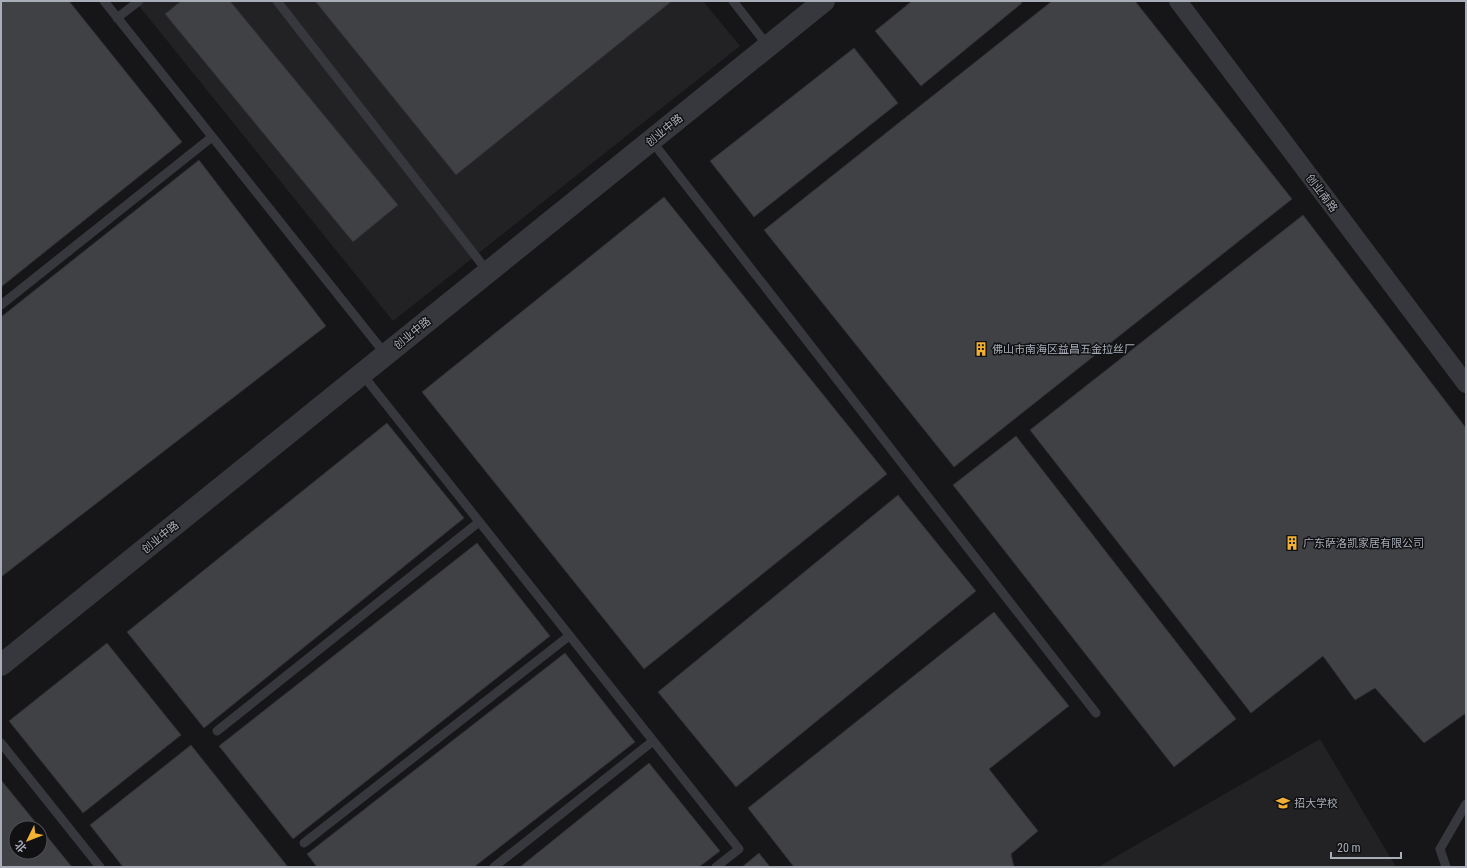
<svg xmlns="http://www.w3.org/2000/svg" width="1467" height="868" font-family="'Roboto Condensed','Noto Sans SC',sans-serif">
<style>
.built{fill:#222225}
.building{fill:#404145;stroke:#303034;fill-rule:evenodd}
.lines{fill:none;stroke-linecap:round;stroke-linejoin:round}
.service{stroke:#37383d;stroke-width:9}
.minor{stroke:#37383d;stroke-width:18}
.tertiary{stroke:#37383d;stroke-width:22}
.labels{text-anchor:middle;stroke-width:3;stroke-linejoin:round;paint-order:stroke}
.street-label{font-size:11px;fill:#a8adb8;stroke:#111113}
.poi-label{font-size:11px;fill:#a8adb8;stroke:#111113;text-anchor:start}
</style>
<rect width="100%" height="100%" fill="#161618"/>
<path class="built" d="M135 1H703L740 46 393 321Z
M1320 739 1396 867H1098Z"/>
<path class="building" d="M1 1H69L182 142 1 287Z
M181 1H230L398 205 353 242 165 14Z
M315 1H672L456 175Z
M912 1H1020L1022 3 921 86 875 31Z
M1052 1H1135L1292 199 954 467 764 230Z
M854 48 898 103 754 217 710 161Z
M199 160 326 326 1 577V317Z
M664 197 887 474 644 669 422 392Z
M1303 215 1466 428V713L1424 743 1375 688 1355 700 1323 656 1251 713 1030 430Z
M387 423 464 518 204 728 127 632Z
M1016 436 1236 719 1174 767 953 485Z
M898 495 976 591 736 787 658 692Z
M477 543 550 636 293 839 219 746Z
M994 612 1069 706 989 769 1038 831 1011 854 1014 867H794L748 808Z
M107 643 181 735 83 813 9 721Z
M565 653 635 742 474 867H317L307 854Z
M191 745 288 867H123L90 825Z
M649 763 720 851 699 867H520Z
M1 780 72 867H1ZM16 828H40V852H16Z
M759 853 770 867H742Z"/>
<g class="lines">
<path class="service" d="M104 1 386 355
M277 1 488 272
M733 1 768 46
M117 18 139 1
M651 140 1096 713
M1 305 212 137
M362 374 739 849 716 867
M217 731 479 522
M1 743 100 867
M304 843 569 636
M494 867 653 741
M1446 867 1440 849 1466 804"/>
<path class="minor" d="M1178 1 1466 384"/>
<path class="tertiary" d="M1 665 824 1"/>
</g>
<defs>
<symbol id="building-bare" viewBox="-9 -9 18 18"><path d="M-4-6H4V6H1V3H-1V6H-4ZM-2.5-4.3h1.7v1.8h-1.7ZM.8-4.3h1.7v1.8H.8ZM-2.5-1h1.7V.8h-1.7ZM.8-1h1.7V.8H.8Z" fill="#f2b134" stroke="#111113" stroke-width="2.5" paint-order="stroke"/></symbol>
<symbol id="school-bare" viewBox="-9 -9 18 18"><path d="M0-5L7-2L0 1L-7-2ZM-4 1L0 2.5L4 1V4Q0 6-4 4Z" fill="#f2b134" stroke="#111113" stroke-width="2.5" paint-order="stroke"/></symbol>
</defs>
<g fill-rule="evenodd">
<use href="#building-bare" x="971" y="339" width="20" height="20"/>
<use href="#building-bare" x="1282" y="533" width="20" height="20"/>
<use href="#school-bare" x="1273" y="793" width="20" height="20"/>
</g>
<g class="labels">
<g class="street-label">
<text transform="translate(664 130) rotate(-39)" y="4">创业中路</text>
<text transform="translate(1322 193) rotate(53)" y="4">创业南路</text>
<text transform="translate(412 333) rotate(-39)" y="4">创业中路</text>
<text transform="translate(160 537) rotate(-39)" y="4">创业中路</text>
</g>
<g class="poi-label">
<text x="992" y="353">佛山市南海区益昌五金拉丝厂</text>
<text x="1303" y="547">广东萨洛凯家居有限公司</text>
<text x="1294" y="807">招大学校</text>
</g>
</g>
<rect width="1467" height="868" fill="none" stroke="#a8adb8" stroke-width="4"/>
<g transform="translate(28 840) rotate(227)"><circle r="19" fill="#111113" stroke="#4d4f55"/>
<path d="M0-3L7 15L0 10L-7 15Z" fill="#f2b134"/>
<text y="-6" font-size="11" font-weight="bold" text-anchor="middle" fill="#a8adb8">北</text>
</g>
<path d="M1331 852v6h70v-6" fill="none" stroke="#a8adb8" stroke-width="2"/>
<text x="1337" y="852" font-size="12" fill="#a8adb8" stroke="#111113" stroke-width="3" paint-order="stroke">20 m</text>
</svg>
